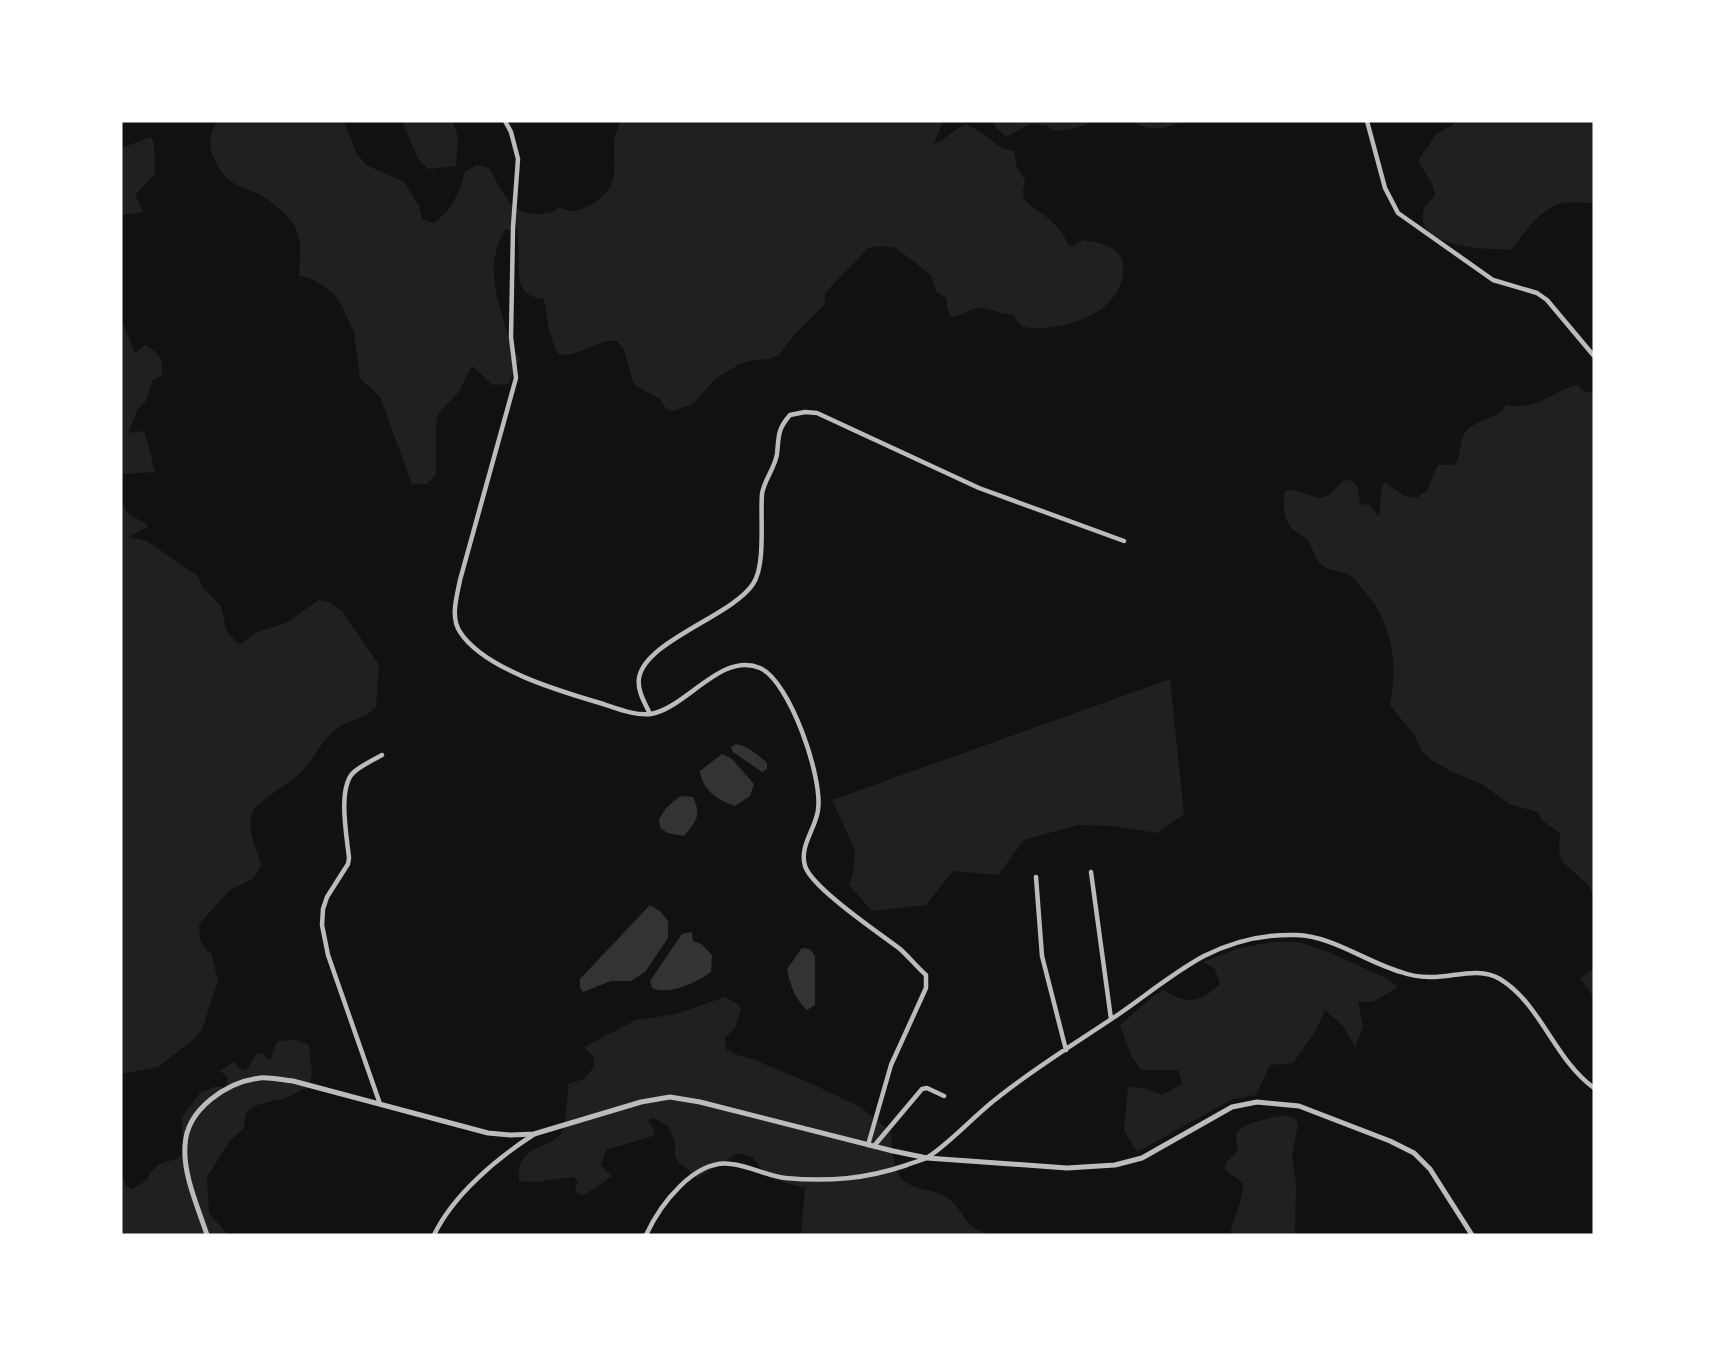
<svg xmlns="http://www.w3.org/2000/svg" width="1715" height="1356" font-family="'Times New Roman',serif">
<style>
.green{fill:#202020}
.water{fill:#333}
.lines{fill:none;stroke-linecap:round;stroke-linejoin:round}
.minor{stroke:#bcbcbc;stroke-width:4.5}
.tertiary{stroke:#bcbcbc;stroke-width:5}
</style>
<rect width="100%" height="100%" fill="#111"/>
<path class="green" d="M218 121H344L356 152 366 165 404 182 419 206 422 219 434 223C451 210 460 194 464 173L476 165 489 168C502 189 508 215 539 214 547 214 554 212 559 207 572 213 577 212 590 205 621 187 613 171 614 142 614 135 618 128 620 121H943L934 144C946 140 953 129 966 124 971 127 977 129 982 133 994 141 999 150 1014 151L1017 168 1025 180 1023 191 1024 199C1043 218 1056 217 1069 246H1074L1083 240C1095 242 1110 244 1118 253 1123 259 1124 266 1123 274 1119 310 1075 326 1044 328 1036 328 1025 330 1019 323 1016 321 1015 317 1013 314 1000 316 987 305 973 309 964 311 961 317 951 317L947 308V298L936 292 931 275 896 248 881 246 868 248 826 292 824 305 793 336 779 355 770 359 750 361 738 365 715 379 693 404 673 411 667 410 660 399 634 385 624 350 617 341C595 338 580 359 558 354 548 335 548 321 544 299 534 298 525 295 521 285 517 275 520 243 517 228L505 230C488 259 493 284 502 314 506 330 509 347 520 359L508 384 493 385 472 366 458 393 438 414 436 426V474L427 484H412L380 397 360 378 354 333 343 308 336 296 323 286 310 278 299 276C300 260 303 238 293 223 287 215 270 200 260 195 250 190 236 187 227 178 212 162 203 139 218 121Z
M402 121H453L458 138 456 166 428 169 418 159Z
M993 121H1097L1075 128 1056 131 1045 125 1030 124 1006 137 996 128Z
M1131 121H1189C1164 126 1157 135 1131 121Z
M1459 121H1594V203C1582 203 1565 200 1554 206 1537 214 1521 237 1510 251L1507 249C1487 250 1416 247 1423 212 1424 205 1432 200 1435 194L1432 184 1419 162C1421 151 1432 145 1434 135Z
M151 137 154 144 155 174 135 195 143 212 121 215V148Z
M121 323 124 325 135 353 145 345C160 354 164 358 162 375L152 381 146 401 138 409 129 431 131 433 142 431 145 433 155 472 121 474Z
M1578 385 1584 391 1594 393V896L1589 886 1563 862 1559 852 1560 833 1543 821 1537 812 1509 804 1482 784 1452 772 1433 761 1423 753 1414 735 1390 705C1398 664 1393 624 1365 592 1361 587 1356 580 1351 576 1343 571 1333 572 1325 567 1314 561 1314 550 1308 540 1304 535 1300 535 1295 531 1283 522 1282 505 1285 491 1314 487 1316 514 1342 481L1351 480 1358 487 1360 504 1370 505 1378 516C1383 506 1378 493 1384 482L1404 496 1417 498 1427 490 1438 465H1453L1456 463C1462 453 1458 440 1467 430 1479 419 1499 418 1506 405 1541 411 1549 391 1578 385Z
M121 500 128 514 147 524V527L129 537 147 541 198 576 202 587 221 606 227 632 238 643 241 644 255 633 286 623 319 600 329 602 343 612 379 665 376 707C363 721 348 719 335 730 319 743 312 764 297 776 287 785 255 803 252 813 246 829 257 849 261 865L254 878 229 891 199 924 200 939 207 951 211 952 218 981 202 1030 193 1040 158 1067 121 1074Z
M1170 679 1184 814 1157 833 1113 826 1078 825 1024 840 998 875 953 871 926 905 872 911 849 885 854 868 855 850 832 800Z
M1272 942H1299L1329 952 1388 979 1398 987 1373 1002H1358L1363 1027 1355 1047 1344 1027 1325 1010 1315 1032 1293 1063 1270 1065 1256 1095 1233 1099 1137 1152 1124 1131 1128 1087 1144 1088 1162 1095 1182 1084 1178 1070H1141L1131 1056 1120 1025 1152 997 1163 990C1188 1005 1199 1003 1220 984L1215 969 1203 962 1239 948Z
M1594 969V998L1580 978Z
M725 997 739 1005 741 1010 735 1028 725 1038 726 1049 734 1054 755 1060 810 1083 862 1108 891 1132C892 1146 892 1167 902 1179 913 1190 930 1189 943 1195 967 1207 961 1234 997 1234L801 1235 805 1188 769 1178 753 1158 738 1153 698 1178 678 1162 675 1156V1142L668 1126 653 1118 648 1121 655 1131 653 1136 606 1150 601 1165 612 1176 586 1194 581 1195 576 1192 575 1188 578 1181 573 1177 535 1182 519 1181C516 1142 549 1152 562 1132 566 1126 568 1092 568 1084L584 1079 594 1067 593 1056 584 1047 636 1020 676 1014Z
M297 1040 309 1045 312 1072 309 1088C300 1089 297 1093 289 1097 277 1102 256 1101 247 1112 244 1116 245 1123 244 1128L230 1141 207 1177 209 1213 228 1235H121V1173L126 1185 132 1189 147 1180 151 1172 160 1164 178 1158 183 1153 186 1143 182 1133V1117L200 1093 214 1087H226L228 1077 220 1071 234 1062 243 1071 248 1068 257 1053 263 1054 270 1061 277 1041Z
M1284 1115 1294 1118 1298 1124 1292 1157 1296 1183 1295 1235H1230C1234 1217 1243 1201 1243 1183L1225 1170 1226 1163 1238 1150C1237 1145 1235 1138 1237 1133 1241 1122 1273 1118 1284 1115Z"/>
<path class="water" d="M736 744C748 746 758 755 767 763V769L762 772 733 752 731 747Z
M722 754 732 759 754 784 750 796 735 806C718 800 702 790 700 771Z
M680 796 693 797C702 816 696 821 684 836L667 833 660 827 659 819 666 808Z
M650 905 660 911 668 921V938L645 972 631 981H611L583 992 580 988V979Z
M692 932 693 941 701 944 712 955 711 972C698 982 668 996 652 988L650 981 682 934Z
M802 948 810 949 815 956V1005L807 1010C795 999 790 985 787 969Z"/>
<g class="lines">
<path class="minor" d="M505 121 511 132 518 159 513 227 511 337 516 378 460 580C457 596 450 617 460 632 484 669 559 691 600 703 616 708 634 716 651 714 686 708 722 651 760 668 790 681 823 778 818 810 816 828 799 846 805 866 812 888 879 933 900 949 909 957 917 967 926 975V988L891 1065 868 1145
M1367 121 1385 188 1398 213 1493 280 1537 293 1547 300 1594 356
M650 714C645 703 637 691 639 678 645 641 732 616 753 584 766 565 760 518 762 494 764 480 775 468 777 454 779 436 777 430 790 415L805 412 817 413 979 488 1124 541
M1091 872 1111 1019
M1036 877 1042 956 1066 1050
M380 1104 328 955 322 925 323 909 327 897 348 864 349 858C347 837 337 787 354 772 362 765 373 760 382 755
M874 1146 922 1089 927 1088 944 1096
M434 1235C453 1195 496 1159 533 1135
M646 1235C660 1205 694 1159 731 1164 750 1166 767 1176 785 1178 828 1182 866 1179 907 1165 913 1162 922 1161 928 1157 949 1144 975 1115 996 1099 1033 1069 1076 1043 1116 1016 1144 997 1174 972 1204 956 1232 942 1264 934 1296 935 1333 936 1366 962 1401 972 1409 975 1420 977 1429 977 1452 978 1478 966 1500 979 1541 1004 1554 1059 1594 1088"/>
<path class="tertiary" d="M207 1235C198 1207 183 1175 185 1146 186 1109 227 1082 260 1078 270 1077 282 1080 293 1081L488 1133 511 1135 534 1134 641 1102 670 1097 700 1102 893 1151 927 1158 1067 1168 1115 1165 1142 1158 1232 1107 1257 1102 1299 1106 1390 1141 1414 1153 1430 1169 1472 1235"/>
</g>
<rect width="1715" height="1356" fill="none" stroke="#ffffff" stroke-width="245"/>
</svg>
